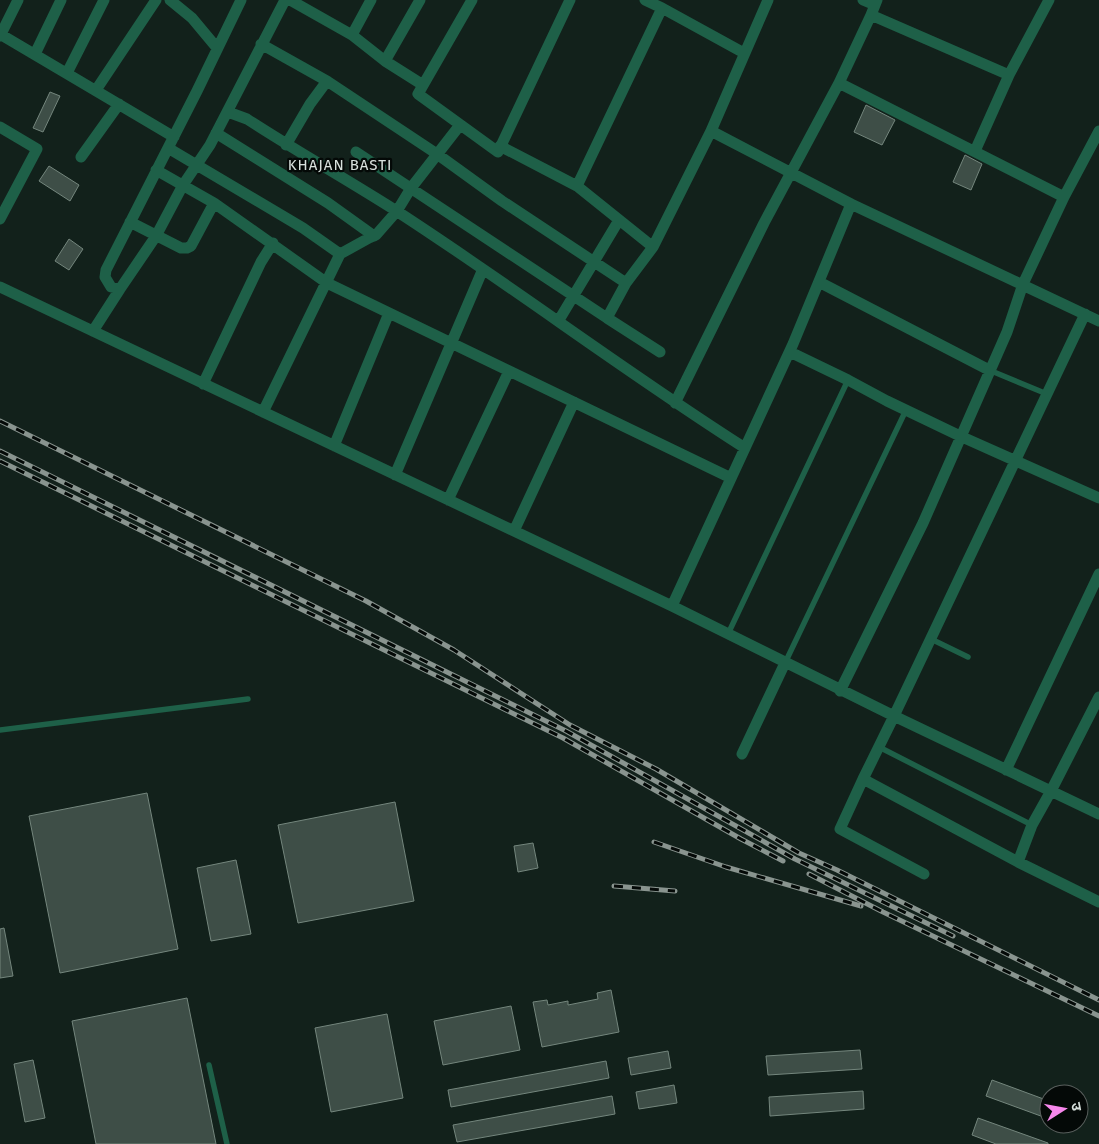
<svg xmlns="http://www.w3.org/2000/svg" width="1099" height="1144" font-family="'Fira Sans','Noto Sans Devanagari',sans-serif">
<style>
.building{fill:#3e4e47;stroke:#74867d}
.lines{fill:none;stroke-linecap:round;stroke-linejoin:round}
.service{stroke:#1e6048;stroke-width:5.5}
.minor{stroke:#1e6048;stroke-width:11}
.rail-casing{stroke:#89948f;stroke-width:5}
.rail{stroke:#040907;stroke-width:3;stroke-dasharray:9;stroke-linecap:butt}
.labels{text-anchor:middle;stroke-width:4.5;stroke-linejoin:round;paint-order:stroke}
.neighbourhood-label{font-size:15px;letter-spacing:1px;fill:#d8e1dd;stroke:#040907}
</style>
<rect width="100%" height="100%" fill="#12211b"/>
<path class="building" d="M50 92 60 96 43 132 33 128Z
M866 105 895 120 882 145 854 132Z
M965 155 982 164 971 190 953 182Z
M49 166 79 185 70 201 39 181Z
M69 239 83 249 69 270 55 261Z
M147 793 178 949 60 973 29 816Z
M395 802 414 901 298 923 278 825Z
M533 843 538 868 518 872 514 846Z
M236 860 251 934 211 941 197 868Z
M4 928 13 976 0 978V929Z
M611 990 619 1032 542 1047 533 1002 547 1000 548 1005 568 1001V1005L598 999 597 993Z
M187 998 216 1144H96L72 1021Z
M511 1006 520 1050 443 1065 434 1021Z
M387 1014 403 1098 331 1112 315 1028Z
M860 1050 862 1069 768 1075 766 1056Z
M668 1051 671 1068 631 1075 628 1058Z
M33 1060 45 1118 25 1122 14 1064Z
M606 1061 609 1078 451 1107 448 1090Z
M992 1080 1049 1101V1119L986 1096Z
M674 1085 677 1103 639 1109 636 1092Z
M863 1091 864 1109 770 1116 769 1097Z
M612 1096 615 1114 457 1142 453 1125Z
M978 1118 1048 1143V1144H996L972 1135Z"/>
<g class="lines">
<path class="service" d="M989 370 1047 394
M728 634 848 380
M931 639 968 657
M785 663 906 410
M0 730 248 699
M879 747 1032 825
M209 1065 227 1144"/>
<path class="minor" d="M170 0 192 18 217 48
M241 0 197 91 106 270 105 277 111 287 120 289 156 236 183 185 210 145 285 0
M290 0 352 35 385 61 423 85
M472 0 418 94 498 152 570 0
M645 0 662 8
M768 0 711 131 851 204
M863 0 875 5
M871 15 877 0
M0 34 174 137
M352 35 371 0
M0 36 18 0
M261 44 327 81 437 154 502 201 626 283
M35 54 61 0
M385 61 420 0
M67 73 104 0
M839 83 1064 197
M96 90 156 0
M228 112 247 119C296 151 348 180 398 212 515 288 627 373 745 448
M0 127 37 149 0 219
M711 131 653 247 577 186 662 8 744 53
M216 133 328 203 374 236
M286 145 310 104 327 81
M500 146 577 186
M168 148 303 228 340 254
M975 151 1009 75
M356 152 607 318
M81 157 119 104
M156 170 214 203 327 283 731 478
M130 222 181 248H187L191 246 214 203
M653 247 626 283 607 318 660 352
M819 282 989 370
M0 287 672 606 894 716 1085 314
M559 320 619 220
M93 331 120 289
M790 352 848 380 887 401 960 436 1099 498
M203 384 261 262 273 243
M675 403 764 223 839 83 871 15 1009 75 1049 0
M263 412 340 254 369 238 376 235 397 211 411 188 460 125
M334 446 389 313
M395 475 483 269
M448 500 509 371
M514 531 574 402
M672 606 793 344 851 204 1099 321
M840 691 923 523 1007 332 1023 284 1064 197 1099 131
M742 754 785 663
M1006 770 1099 574
M863 779 840 829 924 874
M1099 814 894 716 863 779 1018 862 1099 902
M1018 862 1032 825 1051 791 1099 697"/>
<defs>
<path id="rail" d="M0 421 366 601 454 650 570 725 656 769 799 853 837 870 1099 1000
M0 451 566 731 795 859 953 936
M0 461 563 738 741 839 783 861
M654 842 726 867 861 906
M809 874 883 912 1099 1016
M614 886 675 891"/>
</defs>
<use href="#rail" class="rail-casing"/>
<use href="#rail" class="rail"/>
</g>
<g class="labels">
<g class="neighbourhood-label">
<text x="340" y="170">KHAJAN BASTI</text>
</g>
</g>
<g transform="translate(1064 1109) rotate(79)"><circle r="24" fill="#040907" stroke="#595f5d"/>
<path d="M0-4L9 19L0 12L-9 19Z" fill="#f788ec"/>
<text y="-8" font-size="14" font-weight="bold" text-anchor="middle" fill="#d8e1dd">उ</text>
</g>
</svg>
